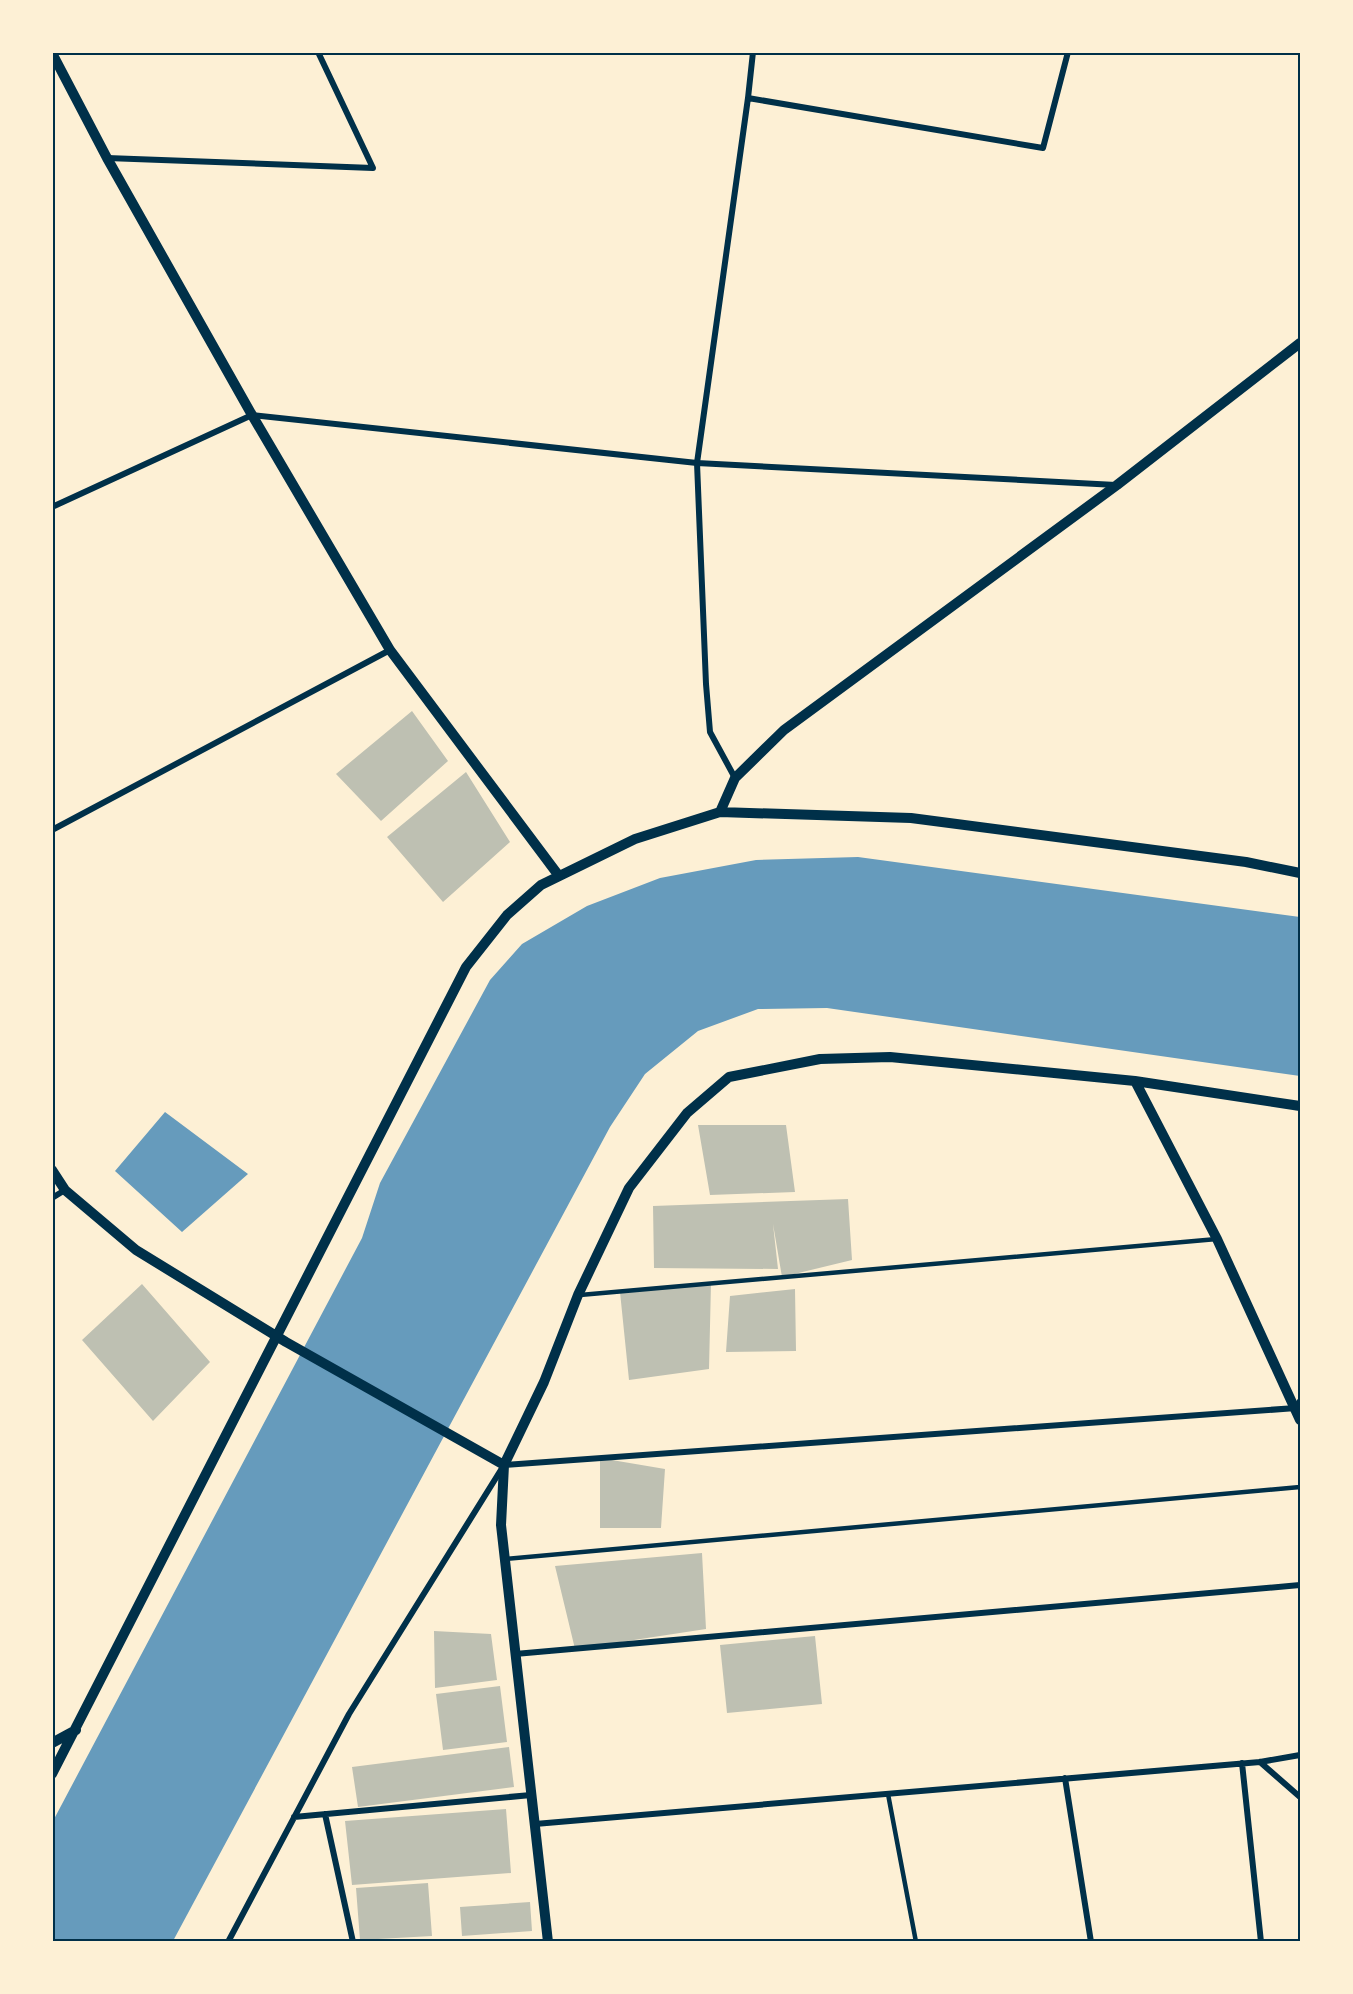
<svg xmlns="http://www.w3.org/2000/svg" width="1353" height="1994" font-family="'PT Sans Narrow',sans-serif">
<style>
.water{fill:#669bbc}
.building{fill:#bec0b2}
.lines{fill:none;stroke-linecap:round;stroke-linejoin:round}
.service{stroke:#003049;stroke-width:4.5}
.minor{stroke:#003049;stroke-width:6}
.tertiary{stroke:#003049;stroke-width:10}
.neatline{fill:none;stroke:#003049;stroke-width:2}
</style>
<rect width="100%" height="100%" fill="#fdf0d5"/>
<path class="water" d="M858 857 1300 917V1076L827 1008 758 1009 698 1031 645 1074 610 1127 173 1941 53 1942V1821L362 1238 380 1183 490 980 522 944 587 906 660 878 756 860Z
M165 1112 248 1174 182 1232 115 1171Z"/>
<path class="building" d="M412 711 448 761 381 821 336 774Z
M466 772 510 842 443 902 387 837Z
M698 1125H786L795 1192 710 1195Z
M848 1199 852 1260 782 1277 773 1224 778 1269 654 1268 653 1206Z
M711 1283 709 1369 629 1380 620 1292Z
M142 1284 210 1362 153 1421 82 1340Z
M795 1289 796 1351 726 1352 730 1296Z
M600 1458 665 1469 661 1528H600Z
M702 1553 706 1629 575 1649 555 1566Z
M434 1631 491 1634 497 1680 435 1688Z
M815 1636 822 1704 727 1713 720 1645Z
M500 1686 507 1742 443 1750 436 1694Z
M509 1747 514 1787 358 1807 352 1767Z
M506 1809 511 1873 352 1885 345 1821Z
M428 1883 432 1936 360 1940 356 1888Z
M530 1902 532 1931 462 1936 460 1907Z"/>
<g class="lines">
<path class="service" d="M580 1295 1217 1239
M505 1559 1300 1487
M888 1794 916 1942"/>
<path class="minor" d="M748 98 1043 148 1068 52
M107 158 373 168 318 52
M52 507 252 415 697 463 1116 485
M735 778 710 732 706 684 697 463 748 98 753 52
M52 830 390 650
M52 1198 65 1190
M515 1654 1300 1585
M1260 1762 1300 1797
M1242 1763 1261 1942
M1065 1778 1091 1942
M325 1814 353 1942
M294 1817 531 1795
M535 1824 1260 1762 1300 1755
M228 1942 349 1714 504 1465 1296 1408 1300 1401"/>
<path class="tertiary" d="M52 53 107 158 252 415 390 650 559 876
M720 812 735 778 784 730 1117 485 1300 343
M1135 1081 1217 1239 1300 1420
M52 1170 65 1190 136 1250 286 1342 504 1465
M52 1743 76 1730
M52 1774 466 967 507 915 541 885 635 839 720 812 911 818 1246 862 1300 873
M548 1942 501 1525 504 1465 544 1382 578 1295 629 1188 687 1113 729 1077 820 1059 890 1057 1135 1081 1300 1106"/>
</g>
<rect width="1353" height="1994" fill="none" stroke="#fdf0d5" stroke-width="108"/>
<rect x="54" y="54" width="1245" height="1886" class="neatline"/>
</svg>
